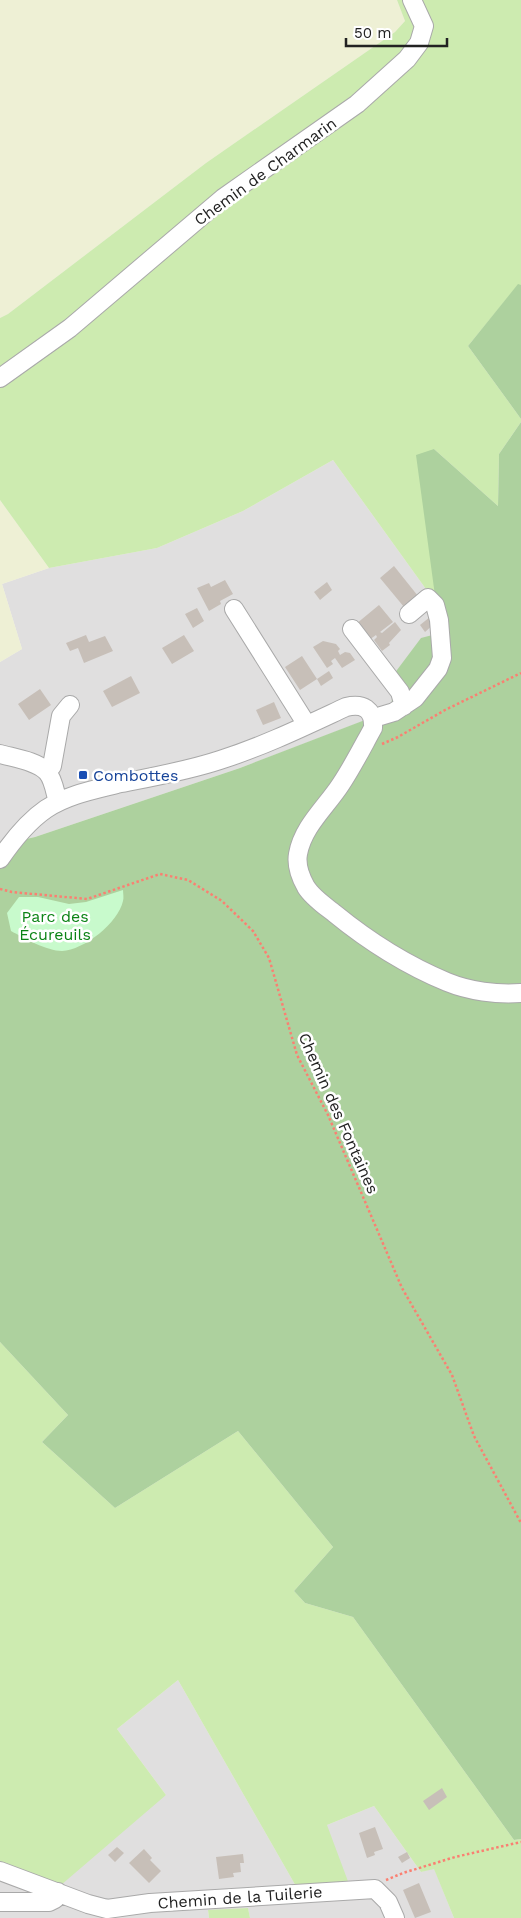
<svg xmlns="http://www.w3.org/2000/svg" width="521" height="1918" font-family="'Work Sans',sans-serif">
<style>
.residential{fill:#e0dfdf}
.farmland{fill:#eef0d5}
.grass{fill:#cdebb0}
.forest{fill:#add19e}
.park{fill:#c8facc}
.building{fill:#c7bfb8}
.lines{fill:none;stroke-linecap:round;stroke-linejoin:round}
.minor-casing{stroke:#a9a9a9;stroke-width:20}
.path{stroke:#fa8072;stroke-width:2.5;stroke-dasharray:2.5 2.5;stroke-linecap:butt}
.minor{stroke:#fff;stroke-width:18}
.transit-dot{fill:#1a4fb4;stroke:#fff;stroke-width:2}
.labels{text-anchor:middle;stroke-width:5;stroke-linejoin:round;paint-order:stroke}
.street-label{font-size:16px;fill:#222;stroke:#fff}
.transit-label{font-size:16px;fill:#164399;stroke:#fff;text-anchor:start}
.park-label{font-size:16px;fill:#0c8416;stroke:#fff}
</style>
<rect width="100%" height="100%" fill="#f2efe9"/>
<path class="residential" d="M333 460 436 603 444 633 392 710 240 768 35 837 0 845V662L22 649 2 584 49 568 157 548 243 511Z
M178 1680 297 1888 327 1825 374 1806 421 1872 434 1868 454 1918H250L248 1908 208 1911 209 1918H0V1867L166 1795 117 1729Z"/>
<path class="farmland" d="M0 0H397L405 21 395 32 206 163 8 314 0 318Z
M0 500 49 568 2 584 22 649 0 662Z"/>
<path class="grass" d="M397 0H521V285H518L468 346 521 419V422L499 454 498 506 434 449 436 603 333 460 243 511 157 548 49 568 0 500V318L8 314 206 163 395 32 405 21Z
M0 1342 68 1415 42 1442 115 1508 238 1431 333 1547 294 1591 305 1603 353 1617 514 1840 521 1839V1918H454L434 1869 421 1872 374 1806 327 1825 349 1884 297 1888 178 1680 117 1729 166 1795 61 1885 0 1867Z
M248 1908 250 1918H209L208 1910Z"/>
<path class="forest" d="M518 284 521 285V419L468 346Z
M521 422V1839L514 1840 353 1617 305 1603 294 1591 333 1547 238 1431 115 1508 42 1442 68 1415 0 1342V845L35 837 240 768 391 710 394 674 421 638 444 632 436 603 416 455 434 449 498 506 499 454Z"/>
<path class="park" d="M123 890C123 893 124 898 123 901 118 923 84 950 62 951 47 951 24 938 11 931L7 913 19 897H38L69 904 86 902Z"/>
<path class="building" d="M394 566 418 596 404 607 380 578Z
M225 580 233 594 220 601 221 604 209 611 197 588 209 583 211 587Z
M327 582 332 590 320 600 314 592Z
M379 605 393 622 380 632 382 633 395 622 401 630 389 643 390 645 382 651 374 640 377 637 376 635 369 640 356 624Z
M197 608 204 621 193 628 185 614Z
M430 617 435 623 425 632 420 625Z
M86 635 89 642 105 636 113 651 84 663 78 648 70 651 66 643Z
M184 635 194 651 172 664 162 648Z
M323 641 336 644 340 649 338 651 340 655 345 652 350 653 355 660 342 668 335 658 331 661 333 664 327 668 313 647Z
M302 656 317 679 300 690 285 667Z
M329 671 333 678 321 686 317 679Z
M131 676 140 693 112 707 103 691Z
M40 689 51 705 29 720 18 704Z
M274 702 281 718 263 725 256 710Z
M442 1788 447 1797 429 1810 423 1801Z
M375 1827 383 1849 374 1852 375 1855 367 1858 359 1833Z
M117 1847 124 1853 115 1862 108 1855Z
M144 1849 152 1858 150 1860 161 1871 149 1883 129 1863Z
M407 1852 410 1858 402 1863 398 1857Z
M243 1854 244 1863H240L241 1872 233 1873 234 1877 219 1879 216 1857Z
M419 1883 431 1912 415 1918 403 1890Z"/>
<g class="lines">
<defs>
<path id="minor" d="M0 378 70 328 223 198 357 104 407 59 419 43 424 26 412 0
M234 609 307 725
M352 629 400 692 404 706
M374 718 394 712 415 698 438 669 442 658 439 620 435 605 428 598 409 614
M0 754C14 758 37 761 47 772 54 780 55 793 58 802
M47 772 52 766 61 716 70 705
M0 859C13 840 27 822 46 809 67 795 93 790 117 784 152 777 187 771 220 760 264 746 305 726 346 707 363 703 374 709 373 728 363 746 353 766 341 784 327 806 303 826 298 854 296 865 301 878 306 887 312 897 325 906 334 913 367 940 406 965 447 982 469 991 497 995 521 993
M0 1871 88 1904 107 1909 150 1903 375 1889 388 1902 395 1918
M0 1902H49L55 1899 58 1892"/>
</defs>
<use href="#minor" class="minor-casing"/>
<path class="path" d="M382 744 398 737 445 710 521 673
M0 889 12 892 87 899 160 874 188 880 222 901 253 931 269 958 297 1055 328 1115 402 1288 452 1375 474 1436 521 1523
M386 1880 403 1873 455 1857 521 1842"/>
<use href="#minor" class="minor"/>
</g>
<rect class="transit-dot" x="78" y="770" width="10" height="10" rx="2.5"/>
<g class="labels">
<g class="street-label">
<text transform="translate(265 171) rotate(-36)" y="6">Chemin de Charmarin</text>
<text transform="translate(339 1113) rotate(66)" y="6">Chemin des Fontaines</text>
<text transform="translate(240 1897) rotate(-4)" y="6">Chemin de la Tuilerie</text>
</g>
<g class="transit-label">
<text x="93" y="781">Combottes</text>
</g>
<g class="park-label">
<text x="55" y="922">Parc des<tspan x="55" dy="18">Écureuils</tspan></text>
</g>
</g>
<path d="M346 38v8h101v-8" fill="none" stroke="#222222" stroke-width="2.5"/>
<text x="354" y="38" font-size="15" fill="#222222" stroke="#ffffff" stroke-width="4" paint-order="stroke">50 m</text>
</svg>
